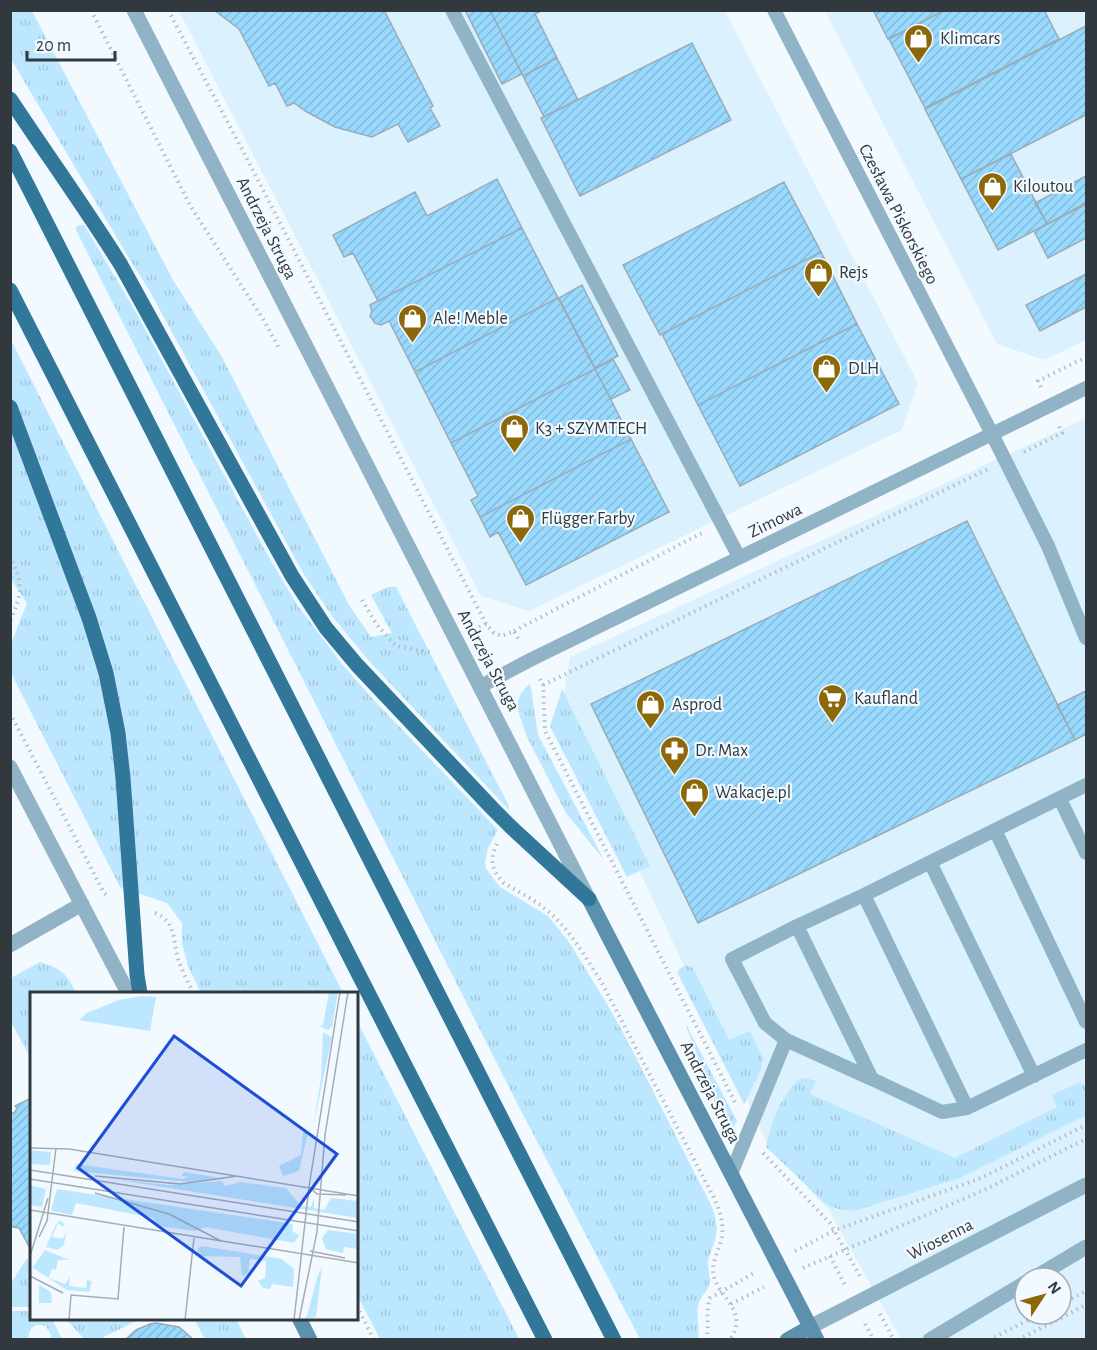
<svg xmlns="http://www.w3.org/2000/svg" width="1097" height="1350" font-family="'Alegreya Sans',sans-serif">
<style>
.built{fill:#dbf1fe;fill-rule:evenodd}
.grass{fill:url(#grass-tufts)}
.building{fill:url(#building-hatch);stroke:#99acb7;stroke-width:1.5}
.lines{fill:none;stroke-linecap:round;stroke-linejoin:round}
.path{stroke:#b5bdc2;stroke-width:4;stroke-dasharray:1.5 4.5;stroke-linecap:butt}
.lane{stroke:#91b3c6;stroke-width:14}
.street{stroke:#91b3c6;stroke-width:15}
.secondary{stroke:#5c91ad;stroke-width:15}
.primary{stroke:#31779a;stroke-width:15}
.labels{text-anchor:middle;stroke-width:4.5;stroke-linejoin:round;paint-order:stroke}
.poi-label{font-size:18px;fill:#31393e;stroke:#f2faff;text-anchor:start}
.street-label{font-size:18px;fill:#31393e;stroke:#f2faff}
.inset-road{fill:none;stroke:#a5adb2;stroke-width:1.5}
.view{fill:#1d4ed8;fill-opacity:0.15;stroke:#1d4ed8;stroke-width:3}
.inset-edge{fill:none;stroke:#31393e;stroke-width:3}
</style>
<defs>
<pattern id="grass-tufts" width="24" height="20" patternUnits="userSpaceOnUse" patternTransform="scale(1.5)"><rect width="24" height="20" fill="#bde7fe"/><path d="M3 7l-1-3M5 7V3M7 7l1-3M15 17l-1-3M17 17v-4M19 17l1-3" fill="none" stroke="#a3c7db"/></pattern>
<pattern id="building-hatch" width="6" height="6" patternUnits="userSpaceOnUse" patternTransform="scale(1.5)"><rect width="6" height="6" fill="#98d9fd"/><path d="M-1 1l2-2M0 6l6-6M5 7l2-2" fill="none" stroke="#83bbda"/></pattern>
</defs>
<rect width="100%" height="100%" fill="#f2faff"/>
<path class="built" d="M179 11H725L918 383 902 430 529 611 481 596Z
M825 11H1085L1086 13V340L1044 360 997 344Z
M1086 418V1339H901L828 1209 769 1147 562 706 570 657ZM1025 1278H1061V1314H1025Z"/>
<path class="grass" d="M10 11H32L173 280 222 357 349 605 371 637 392 633 371 595 388 587H396L509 806V810L369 661 332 616 303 573 149 290 130 260 11 59Z
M79 225H84L87 230 133 307 267 554 298 606 342 664 372 698 498 830 488 848 485 862 486 869 500 887 548 916 569 942 607 1004 625 1036 712 1207C715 1216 718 1225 716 1235 715 1244 709 1253 708 1262 708 1270 711 1279 709 1286 706 1293 699 1298 698 1307 696 1318 700 1328 698 1339H640L518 1105 76 230V227Z
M10 338 343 993H201L188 966 182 943V923L167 903 120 887 11 673V644L27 603 11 579Z
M529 684 531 688 538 735 604 860 566 813 526 735 518 710V701L521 693Z
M562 689 650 866 627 877 550 726Z
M40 962C61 968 67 974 76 993H32L31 1059 11 1022V978Z
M686 965 693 968 729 1040 750 1031 763 1058 761 1070 744 1104 678 974 679 969Z
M357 1021 519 1339H380L357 1295Z
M685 1023 737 1121 731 1131 728 1132 725 1130Z
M806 1078 816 1081 810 1094 955 1158 1057 1107 1052 1095 1080 1082 1086 1087V1115L960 1178 857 1210C845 1212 837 1209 826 1204L766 1147C771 1122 780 1098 799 1079Z
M27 1258 31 1266V1307H11V1283Z
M11 1311H31L32 1318 52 1319 62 1339H51V1335L46 1326C36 1323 29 1327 29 1337L24 1339H11Z
M66 1319H140L100 1339H84Z
M194 1319H236L246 1339H205Z"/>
<path class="building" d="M214 10H384L433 106 430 108 440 126 408 142 398 124 372 137 335 127 307 112 294 103 287 106 275 83 269 86 239 29Z
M465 10H490L522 74 502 84Z
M490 10H543L535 14 557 58 523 76Z
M873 10H940L941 12 888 39Z
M945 10H1044L1059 39 925 108 889 39Z
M1086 26V115L961 179 925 109Z
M692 43 731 120 580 196 541 118Z
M557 58 578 100 544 117 523 76Z
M1011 154 1047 224 998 250 961 179Z
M1086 176V203L1047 224 1035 203Z
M497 179 522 228 378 301 353 253 344 257 333 235 415 192 427 216Z
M784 182 821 252 660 335 623 265Z
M1086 204V238L1048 258 1034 231Z
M522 228 558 298 415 372 389 321 381 325 375 323 370 316 372 311 370 305Z
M821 252 857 324 698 405 662 334Z
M1086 274V307L1040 331 1026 305Z
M582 285 618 356 595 368 559 298Z
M558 298 595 369 451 443 415 372Z
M857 324 899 404 740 486 698 405Z
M613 359 630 390 611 399 595 369Z
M595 369 631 439 480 517 471 500 478 496 451 443Z
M631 439 669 512 526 585 498 532 490 537 480 517Z
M967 521 1075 740 698 923 591 704Z
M1086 691V734L1075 740 1057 705Z
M29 1099 32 1101V1252L19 1228 13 1227 10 1223V1115L15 1112 17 1108 15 1106Z
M156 1323 179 1327 194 1340H125L136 1330 150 1324Z"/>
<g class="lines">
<path class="path" d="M91 10 191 207 263 319 279 348
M168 10 243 151 486 624
M1041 387 1038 381 1086 357
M1024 452 1062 433 1058 424
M10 556C23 585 23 592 10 621
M362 600 377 625 396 646 430 652
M474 630 486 624 494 633 502 636 514 631 520 642
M514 631 702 533
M540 679 543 685 545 731 736 1104
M543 685 988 469
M10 713 104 893 109 897
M497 844C489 859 492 871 504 883 517 891 532 898 544 908 568 926 586 958 602 983L713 1196C719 1209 724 1221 722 1236 720 1249 710 1263 714 1277 720 1298 749 1312 730 1340
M155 913C177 921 173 944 179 962 183 973 189 983 193 993
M763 1153 830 1223 861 1278
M795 1251 835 1230 979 1179 1086 1125
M830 1256 845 1285
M803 1268 984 1190 1086 1139
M731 1304 764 1287
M1061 1304 1086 1291
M357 1306 374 1340
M880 1314 894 1340
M865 1324 874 1340
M706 1340C710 1326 705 1312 710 1298L756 1272
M989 1340 1040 1314
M1018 1340 1086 1305"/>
<path class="lane" d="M452 10 739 557
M774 10 992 434 1048 546 1086 638
M481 686 530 660 1086 388
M1060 799 1086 853
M995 830 1086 785
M930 862 1034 1076
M864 895 967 1108
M797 926 864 895 995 830 1086 1022
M872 1079 786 1040 765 1023 732 959 797 926 872 1079 942 1112 967 1108 1086 1050
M731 1174 786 1040"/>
<path class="street" d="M134 10 587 896
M10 767 128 993
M10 945 82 904
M1034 1278 1086 1247
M810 1327 1086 1185
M930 1340 1025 1283"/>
<path class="secondary" d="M589 899 817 1340
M299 1318 310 1340
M787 1340 810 1327"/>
<path class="primary" d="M10 99C47 155 86 209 121 265L292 576 326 628 357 665 492 808 512 828 589 899
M10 151 614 1340
M10 290 545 1340
M10 407 89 618 106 673 118 733 123 778 137 975 140 993"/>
</g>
<defs>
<symbol id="shop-pin" viewBox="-11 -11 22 30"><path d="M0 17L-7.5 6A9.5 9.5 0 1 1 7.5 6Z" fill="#8d680a" stroke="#f2faff"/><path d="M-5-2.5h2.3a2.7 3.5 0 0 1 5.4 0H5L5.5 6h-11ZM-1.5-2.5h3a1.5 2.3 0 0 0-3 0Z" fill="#fff"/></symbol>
<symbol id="supermarket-pin" viewBox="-11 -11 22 30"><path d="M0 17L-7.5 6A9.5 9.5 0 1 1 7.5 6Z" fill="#8d680a" stroke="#f2faff"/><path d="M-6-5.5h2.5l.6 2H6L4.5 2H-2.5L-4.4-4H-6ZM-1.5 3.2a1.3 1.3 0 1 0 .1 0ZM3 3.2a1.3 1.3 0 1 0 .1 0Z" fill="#fff"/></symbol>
<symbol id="pharmacy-pin" viewBox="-11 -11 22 30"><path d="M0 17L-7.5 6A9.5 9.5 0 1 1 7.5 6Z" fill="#8d680a" stroke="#f2faff"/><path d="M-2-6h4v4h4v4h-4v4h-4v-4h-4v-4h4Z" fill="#fff"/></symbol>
</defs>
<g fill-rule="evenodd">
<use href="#shop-pin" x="902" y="22" width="33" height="45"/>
<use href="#shop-pin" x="976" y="170" width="33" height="45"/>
<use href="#shop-pin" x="802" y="256" width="33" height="45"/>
<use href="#shop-pin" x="396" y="302" width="33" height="45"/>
<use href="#shop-pin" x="810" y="352" width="33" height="45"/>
<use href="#shop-pin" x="498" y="412" width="33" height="45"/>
<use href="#shop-pin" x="504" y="502" width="33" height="45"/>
<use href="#supermarket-pin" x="816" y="682" width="33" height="45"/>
<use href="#shop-pin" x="634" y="688" width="33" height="45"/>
<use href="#pharmacy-pin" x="658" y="734" width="33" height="45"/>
<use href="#shop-pin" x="678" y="776" width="33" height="45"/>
</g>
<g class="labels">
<g class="poi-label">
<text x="940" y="44">Klimcars</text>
<text x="1013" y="192">Kiloutou</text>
<text x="839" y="278">Rejs</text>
<text x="433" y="324">Ale! Meble</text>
<text x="848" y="374">DLH</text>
<text x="535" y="434">K3 + SZYMTECH</text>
<text x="541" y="524">Flügger Farby</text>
<text x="854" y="704">Kaufland</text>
<text x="672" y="710">Asprod</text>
<text x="695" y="756">Dr. Max</text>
<text x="715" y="798">Wakacje.pl</text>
</g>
<g class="street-label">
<text transform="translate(899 214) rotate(63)" y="6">Czesława Piskorskiego</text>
<text transform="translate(267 228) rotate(63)" y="6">Andrzeja Struga</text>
<text transform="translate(775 520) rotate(-26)" y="6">Zimowa</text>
<text transform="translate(489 660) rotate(62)" y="6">Andrzeja Struga</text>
<text transform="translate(711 1092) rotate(63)" y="6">Andrzeja Struga</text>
<text transform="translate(940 1239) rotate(-27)" y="6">Wiosenna</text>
</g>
</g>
<g transform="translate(30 992)">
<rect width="328" height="328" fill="#f2faff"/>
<path d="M299 0H308L302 35 298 38 289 34 293 33ZM111 4 126 5 120 39 49 28 57 21 89 8ZM293 40 302 45 283 135 291 86ZM278 140 269 179 253 184 249 174 271 163 273 141ZM0 158 21 160 20 173 0 172ZM46 172 152 187 159 185 152 184 154 180 190 186 160 190 53 180 44 179ZM83 187 138 193 192 189 195 194 211 190 256 196 271 214 281 215 284 206V216L294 218 301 206 328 209V226ZM0 193 16 197 12 215 0 213ZM27 197 263 232 262 239 269 243 264 251 175 235 165 239 128 234 123 226 46 211 42 223 21 219ZM29 229 33 230 35 236 28 231 22 245 33 247 36 239 34 253 27 258 16 255 26 232ZM298 238 328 242V257L314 255 313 261 296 257 292 246ZM172 254 252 267 264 277 263 295 242 292 240 297 233 296 228 289 235 286 236 269 220 267 218 282 212 284 210 265 167 264 168 256ZM15 258 39 268H28L26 278 22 277 19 286 35 292 40 285 39 294 56 296 57 288 62 289 59 300 37 298 3 276 0 279ZM292 275 286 325 276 327 288 283ZM9 293 21 300 22 311H9Z" fill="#bde7fe"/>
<path class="inset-road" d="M0 156 39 157 329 204M0 178 329 230M65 184 150 192 208 184M0 187 329 239M279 195 287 202 316 203M65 201 139 222 191 249M0 218 329 271M9 245 17 229 26 156M280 259 315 266M0 264 18 206M0 284 33 301M39 328 41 303 88 307 94 235M155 328 164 246M264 328 279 195 310 0M269 328 287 240 295 143 318 0"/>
<path class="view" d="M144 44 307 162 211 294 48 176Z"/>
<rect width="328" height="328" class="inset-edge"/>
</g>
<rect width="1097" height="1350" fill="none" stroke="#31393e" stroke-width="24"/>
<g transform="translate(1043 1296) rotate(54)"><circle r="28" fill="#f2faff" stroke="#a5adb2" stroke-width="1.5"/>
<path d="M0-4.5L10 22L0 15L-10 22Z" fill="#8d680a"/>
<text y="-9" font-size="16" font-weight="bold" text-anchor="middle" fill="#31393e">N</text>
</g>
<path d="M27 51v9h88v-9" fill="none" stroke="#31393e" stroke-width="3"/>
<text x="36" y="51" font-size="18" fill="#31393e" stroke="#f2faff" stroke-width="4.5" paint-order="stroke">20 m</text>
</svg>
